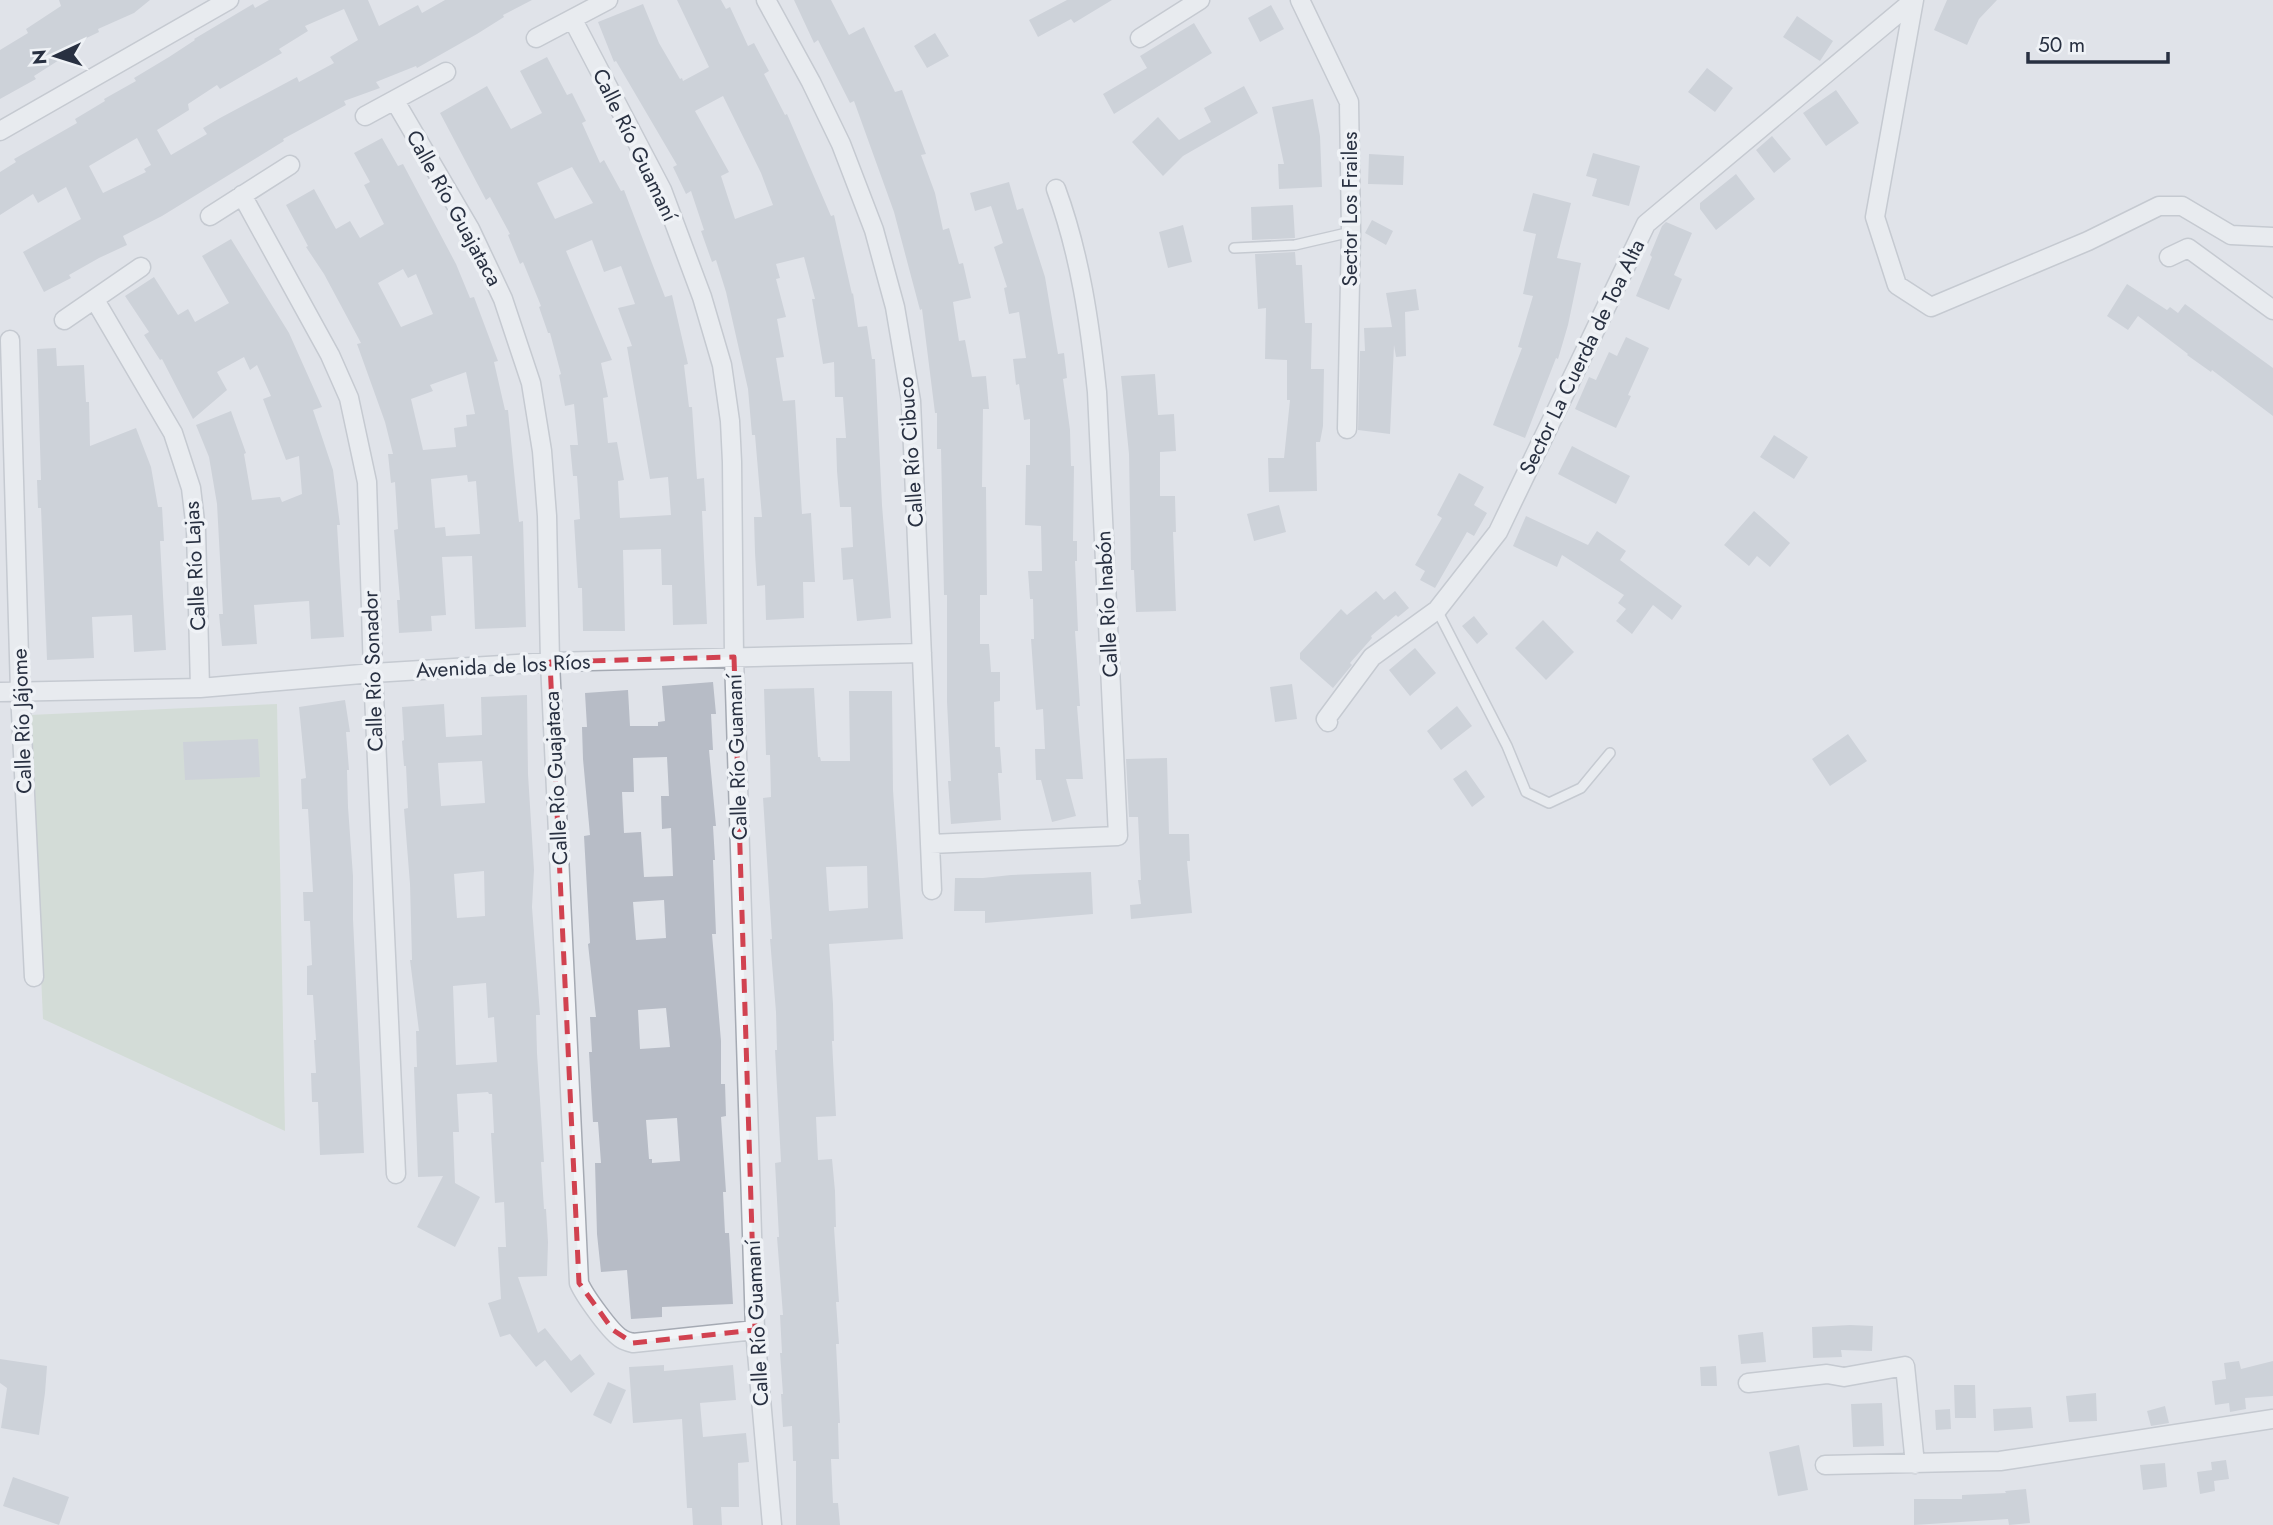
<svg xmlns="http://www.w3.org/2000/svg" width="2273" height="1525" font-family="Jost,sans-serif">
<style>
.green{fill:#c4d3c1}
.building{fill:#b7bcc6;fill-rule:evenodd}
.lines{fill:none;stroke-linecap:round;stroke-linejoin:round}
.service-casing{stroke:#a5aab3;stroke-width:12}
.minor-casing{stroke:#a5aab3;stroke-width:21}
.service{stroke:#f2f4f7;stroke-width:9}
.minor{stroke:#f2f4f7;stroke-width:18}
.marked{fill:none;stroke:#d14250;stroke-width:5;stroke-dasharray:14 9;stroke-linejoin:round}
.labels{text-anchor:middle;stroke-width:7;stroke-linejoin:round;paint-order:stroke}
.street-label{font-size:21px;fill:#283041;stroke:#eff2f6}
</style>
<rect width="100%" height="100%" fill="#e0e3e9"/>
<path class="green" d="M277 704 285 1131 43 1019 29 715Z"/>
<path class="building" d="M59 0H150L134 13 98 29 99 32 64 49 67 55 34 76 36 79 0 99V50L28 33 26 29 61 6Z
M269 0H368L379 26 418 5 422 13 445 0H532L503 15 504 17 477 34 417 68 416 66 376 82 380 88 344 101 346 105 283 139 284 141 162 216 123 236 127 245 99 258 69 275 71 278 44 292 23 252 81 219 66 187 38 203 33 194 0 215V172L16 162 14 159 77 123 75 119 105 101 104 99 136 81 134 78 169 57 195 40 194 39 253 4 255 8ZM344 9 358 40 330 57 334 63 299 82 297 77 220 118 203 128 207 134 171 155 157 130 189 110 188 104 217 85 220 89 282 53 279 49 308 31 305 26ZM137 138 151 165 144 169 146 172 103 193 89 166Z
M677 0H721L726 9 730 7 748 46 754 43 769 71 764 74 785 115 787 114 831 216 834 215 852 294 853 293 858 327 867 326 872 359H875L882 505 891 618 857 621 853 579 843 580 841 548 853 547 851 507H840L837 471 836 438H846L843 397H835L834 362 823 364 812 299H815L804 257 776 264 780 278 776 279 786 317 777 319 784 357 776 358 783 401 795 400 802 514 811 513 815 582H803L804 618 766 620 765 585 757 586 755 553 754 517H762L755 435H752L748 389 726 292 716 260 712 262 701 231 704 230 691 191 686 194 673 167 677 165 616 61 614 62 598 22 643 4 659 43 680 79 682 78 683 81 709 67ZM723 96 761 173 773 205 735 219 721 176 729 172 695 111Z
M794 0H831L849 35 864 27 895 92 902 90 926 154 921 155 935 193 943 230 949 228 959 264 963 263 971 298 953 302 959 341 965 340 972 377 986 376 989 409H983L982 487H986L987 595H980V644H989L991 672H1000V701L994 702 995 747H1000L1002 773H998L1001 820 951 824 948 781H951L947 702V595H944L941 449H937V413H935L922 309 920 310 894 212 854 101 850 103 818 40 814 43Z
M1067 0H1112L1074 23 1071 19 1038 37 1029 20Z
M1947 0H1997L1979 19 1967 45 1934 30Z
M1271 5 1284 29 1260 42 1248 18Z
M1797 16 1833 41 1820 61 1783 37Z
M1194 23 1212 53 1114 114 1103 94 1147 68 1140 56Z
M935 33 949 56 927 68 914 46Z
M547 57 567 95 572 93 586 121 582 123 600 163 604 160 621 191 624 190 665 297 672 295 688 364 684 365 689 407H692L697 479 704 478 706 511H702L707 624 673 625 672 585H662L661 549 623 550 625 631H583L582 588H578L574 520 580 519 577 476H573L570 445H578L574 404 565 406 559 375 561 374 550 333H548L539 307 541 306 523 262 520 264 508 235 510 234 490 197 486 200 440 113 487 86 511 129 542 113 520 71ZM572 167 593 203 555 219 537 183ZM592 240 604 272 621 266 635 304 618 308 632 346 627 347 650 479 668 477 671 515 620 518 618 481 624 480 617 442 608 443 603 398 608 397 601 363 612 360 566 251Z
M1707 68 1733 88 1715 112 1688 92Z
M1244 86 1258 113 1183 156 1163 176 1132 142 1158 117 1179 140 1211 122 1204 108Z
M1836 90 1859 123 1826 146 1803 113Z
M1313 99 1320 136 1322 187 1279 189 1278 164H1284L1272 107Z
M1772 136 1791 159 1774 173 1756 150Z
M382 138 398 166 403 164 456 264 470 298 474 297 498 361 494 362 505 410H508L519 522 523 521 526 627 475 629 472 556 442 557 446 615 431 616 432 631 399 633 397 600H400L394 530 398 529 395 482 391 483 388 454H393L385 422 357 344 361 343 324 274 306 247 308 246 286 205 314 189 336 229 350 221 360 238 384 224 364 185 370 182 354 153ZM403 269 408 278 416 274 433 314 401 327 378 283ZM466 372 475 414 466 415 467 426 454 428 456 447 423 450 411 399 433 391 430 385ZM467 475 468 482 476 481 480 534 446 536 445 527 435 528 431 479Z
M1593 153 1640 166 1629 206 1592 196 1597 179 1586 176Z
M1369 154 1404 156 1403 185 1368 184Z
M1736 174 1755 199 1716 230 1700 209V203Z
M1009 182 1017 210 1023 208 1045 277 1058 354 1064 353 1067 378 1063 379 1070 430 1071 466H1074L1073 541H1077V561H1075L1078 631H1075L1080 706H1077L1083 779H1066L1076 816 1052 822 1041 780H1036L1035 749H1045L1043 709 1036 710 1031 639H1034L1033 599H1030L1028 571H1042L1041 526 1025 525 1026 465H1030V419L1024 420 1019 384 1016 385 1013 359 1026 358 1019 312 1009 314 1004 288 1007 287 994 247 1003 243 991 206 975 211 970 193Z
M1533 193 1571 203 1557 258 1581 263 1568 325 1558 359 1556 358 1525 438 1493 425 1522 348 1518 347 1533 296 1523 294 1536 234 1523 231Z
M1293 205 1295 238 1252 240 1251 207Z
M1372 220 1393 231 1386 245 1365 233Z
M1666 222 1692 233 1674 275 1682 279 1669 310 1636 296 1652 257 1650 255 1662 226Z
M1183 225 1192 262 1168 268 1159 232Z
M231 239 289 333 322 407 313 410 333 470 340 525H337L344 637 311 639 309 601 293 602 254 605 257 644 222 646 219 614H223L217 504 209 457 196 425 231 411 246 453 244 454 252 500 280 497 282 502 302 494 299 456 286 460 263 399 271 396 257 365 250 370 244 357 217 372 227 390 193 419 162 359 160 360 144 335 149 332 125 296 154 277 178 315 188 309 195 322 229 303 202 256Z
M1295 252 1296 265H1302L1305 323H1312L1311 369H1324L1323 426 1320 442H1316L1317 491 1269 492 1268 458H1284L1290 400H1287V360L1265 359 1266 308 1258 309 1255 254Z
M2127 284 2167 310 2170 307 2178 313 2185 304 2273 368V416L2212 370 2211 372 2187 355 2188 354 2138 316 2128 330 2107 316Z
M1416 289 1419 310 1405 312 1406 356 1396 357 1394 345 1390 434 1358 430 1360 351H1365L1364 328 1392 327 1386 293Z
M1626 337 1649 348 1628 395 1631 396 1616 428 1575 409 1589 377 1596 380 1609 352 1617 356Z
M56 348 57 366 84 365 86 402H89L90 446 136 428 151 467 158 507H162L164 541H160L166 650 134 652 132 615 92 617 94 658 47 660 41 508H38L37 480H41L37 349Z
M1155 374 1158 415 1174 414 1176 451 1160 452V496H1175L1176 532H1173L1176 611 1136 612 1134 570H1131L1129 454 1121 376Z
M1774 435 1808 457 1794 479 1760 457Z
M1572 446 1630 476 1616 504 1558 474Z
M1459 473 1484 487 1474 505 1487 513 1474 536 1467 532 1435 588 1420 580 1425 571 1415 565 1442 518 1437 515Z
M1279 505 1286 532 1254 541 1247 514Z
M1754 511 1790 543 1770 567 1757 556 1749 566 1724 545Z
M1526 516 1588 545 1597 531 1626 551 1620 560 1682 606 1672 620 1653 605 1632 634 1616 621 1626 609 1618 603 1624 595 1562 555 1557 567 1513 546Z
M1376 591 1384 600 1395 591 1409 608 1398 617 1396 615 1371 636 1372 638 1350 663 1352 665 1333 688 1300 659V653L1341 609 1347 615Z
M1474 616 1488 634 1477 644 1462 626Z
M1543 620 1574 652 1546 680 1515 648Z
M1415 648 1436 673 1410 696 1389 670Z
M713 682 716 714H711L713 750H709L716 826H713L715 860H713L716 934H712L721 1041V1084H725L726 1116 721 1117 726 1192H723L725 1233H729L733 1304 662 1307V1317L631 1319 627 1270 601 1272 597 1234 595 1163H601L598 1122H593L589 1052H592L590 1017H596L588 944 590 943 584 836 590 835 583 759 582 727H587L585 693 628 690 630 726H658V722L665 721 662 686ZM667 757 669 796H661L662 829 671 828 673 876 644 877 641 832 624 833 622 792H634L633 758ZM664 900 666 938 636 940 633 902ZM666 1008 670 1047 640 1049 638 1010ZM677 1118 680 1161 652 1163V1159H649L646 1120Z
M1292 684 1297 719 1275 722 1270 687Z
M814 688 818 757H820L821 761H850L849 691H892L893 790 903 939 829 944 833 1004 834 1041H832L836 1116 816 1117 818 1160 832 1159 835 1191 836 1227H834L839 1302H836L839 1344H836L840 1423H838L839 1459H831L833 1503H838L840 1525H796V1461H793L792 1426 783 1427 781 1394H783L780 1353H782L780 1315H783L777 1237H779L775 1163 781 1162 775 1050H777L776 1012 770 939H772L763 798 771 797 770 755H766L764 689ZM867 866 868 908 829 911 826 867Z
M527 695 528 774 534 870 532 907 540 1015H536L537 1053 544 1162H541L544 1209H546L548 1242 547 1276 518 1277 538 1333 545 1328 571 1361 580 1354 595 1374 571 1393 545 1360 536 1367 510 1334 500 1337 488 1303 501 1299 498 1247H506L504 1202 495 1203 491 1133H494L492 1094H489L488 1092 457 1094 459 1132H453L455 1183 480 1197 455 1247 417 1227 443 1176 418 1177 414 1067H417L416 1031H419L410 960H412L410 884 404 809 408 808 406 766H404L402 741 404 740 402 707 444 704 446 737 482 735 481 697ZM482 761 485 803 441 806 438 763ZM484 871 485 916 457 918 454 874ZM486 983 488 1018 494 1017 497 1062 456 1065 453 986Z
M345 700 350 732H346L349 770H347L348 807 353 876V919L364 1153 320 1155 318 1102H312L311 1073H316L314 1040H316L313 995H307V966L312 965 310 921H304L303 892H313L308 809H302L301 779 306 778 299 707Z
M1457 706 1472 726 1441 750 1427 731Z
M1848 734 1867 761 1830 786 1812 759Z
M258 739 260 777 185 780 183 742Z
M1167 758 1169 834H1189L1190 861H1187L1192 913 1131 919 1130 905 1141 904 1138 880H1141L1138 817H1129L1126 759Z
M1466 770 1485 797 1472 807 1453 779Z
M1091 872 1093 914 985 923V911H954L955 878H983L1011 875Z
M1850 1325 1873 1326 1872 1351 1841 1350 1842 1357 1813 1358 1812 1327Z
M1763 1332 1766 1362 1741 1364 1738 1335Z
M0 1359 47 1366 45 1393 39 1435 1 1428 7 1388 0 1383Z
M2239 1361 2241 1369 2273 1361V1396L2245 1398 2246 1409 2230 1412 2229 1403 2215 1405 2212 1381 2226 1379 2224 1363Z
M664 1365V1371L733 1365 736 1400 700 1403 703 1437 746 1433 749 1462 738 1463 739 1507H721L722 1525H693L692 1508H687L682 1419 633 1423 629 1367Z
M1716 1366 1717 1386H1701L1700 1367Z
M608 1382 626 1390 611 1424 593 1415Z
M1954 1385H1975L1976 1418H1955Z
M2096 1393 2097 1421 2069 1422 2066 1396Z
M1882 1403 1884 1446 1853 1447 1851 1404Z
M2165 1406 2169 1423 2151 1426 2147 1411Z
M2031 1407 2033 1428 1994 1431 1993 1409Z
M1950 1409 1951 1429 1936 1430 1935 1410Z
M1799 1445 1808 1490 1778 1496 1769 1452Z
M2226 1460 2229 1479 2214 1481 2215 1491 2200 1494 2197 1472 2212 1470 2211 1462Z
M2165 1463 2167 1487 2143 1490 2140 1465Z
M13 1477 69 1497 59 1525 3 1506Z
M2026 1489 2030 1523 2009 1525 2008 1519 1914 1525V1499H1962V1495L2006 1493 2005 1491Z"/>
<g class="lines">
<defs>
<path id="service" d="M1234 248 1295 245 1351 232
M1437 610 1507 746 1526 792 1549 803 1581 788 1610 753"/>
<path id="minor" d="M766 0 811 82 841 144 874 230 895 307 911 401 932 890
M1300 0 1349 102 1351 232 1347 429
M1914 0 1875 217 1897 285 1931 307 2088 241 2159 206H2182L2231 235 2273 237
M573 20 662 190 702 297 722 365 730 421 732 462 734 657 755 1330 772 1525
M536 38 608 0
M1140 38 1200 0
M395 101 470 229 503 299 531 383 542 451 547 516 550 662 579 1283C584 1295 611 1333 622 1339 625 1341 629 1342 633 1343L755 1330
M365 116 446 72
M0 131 229 0
M242 195 330 355 349 398 367 482 373 673 396 1174
M210 216 290 165
M2169 257 2188 248 2273 310
M95 300 173 433 191 488 196 530 200 688
M64 320 141 267
M10 340 20 692 34 977
M0 692 200 688 373 673 550 662 922 653
M1328 722 1326 719 1372 657 1437 610 1498 532 1646 224 1914 0
M930 844 1118 836 1097 392C1090 324 1080 254 1056 189
M1748 1383 1827 1374 1844 1377 1905 1366 1915 1464
M1825 1465 2000 1461 2273 1419"/>
</defs>
<use href="#service" class="service-casing"/>
<use href="#minor" class="minor-casing"/>
<use href="#service" class="service"/>
<use href="#minor" class="minor"/>
</g>
<path d="M0 0H2273V1525H0ZM734 657 755 1330 633 1343 613 1330 579 1283 550 662Z" fill="#e0e3e9" fill-opacity=".55" fill-rule="evenodd"/>
<path class="marked" d="M734 657 755 1330 633 1343 613 1330 579 1283 550 662Z"/>
<g class="labels">
<g class="street-label">
<text transform="translate(635 145) rotate(64)" y="7">Calle Río Guamaní</text>
<text transform="translate(454 208) rotate(61)" y="7">Calle Río Guajataca</text>
<text transform="translate(1350 209) rotate(-90)" y="7">Sector Los Frailes</text>
<text transform="translate(1582 357) rotate(-64)" y="7">Sector La Cuerda de Toa Alta</text>
<text transform="translate(911 452) rotate(-94)" y="7">Calle Río Cibuco</text>
<text transform="translate(195 566) rotate(-93)" y="7">Calle Río Lajas</text>
<text transform="translate(1107 604) rotate(-93)" y="7">Calle Río Inabón</text>
<text transform="translate(503 666) rotate(-3)" y="7">Avenida de los Ríos</text>
<text transform="translate(373 671) rotate(-92)" y="7">Calle Río Sonador</text>
<text transform="translate(22 721) rotate(-92)" y="7">Calle Río Jájome</text>
<text transform="translate(737 757) rotate(-92)" y="7">Calle Río Guamaní</text>
<text transform="translate(556 778) rotate(-93)" y="7">Calle Río Guajataca</text>
<text transform="translate(757 1323) rotate(-93)" y="7">Calle Río Guamaní</text>
</g>
</g>
<g transform="translate(56 56) rotate(266)" stroke="#eff2f6" stroke-width="5" paint-order="stroke">
<path d="M0-5L12 26L0 18L-12 26Z" fill="#283041"/>
<text y="-10" font-size="19" font-weight="bold" text-anchor="middle" fill="#283041">N</text>
</g>
<path d="M2028 52v10h140v-10" fill="none" stroke="#283041" stroke-width="3.5"/>
<text x="2038" y="52" font-size="21" fill="#283041" stroke="#eff2f6" stroke-width="5" paint-order="stroke">50 m</text>
</svg>
